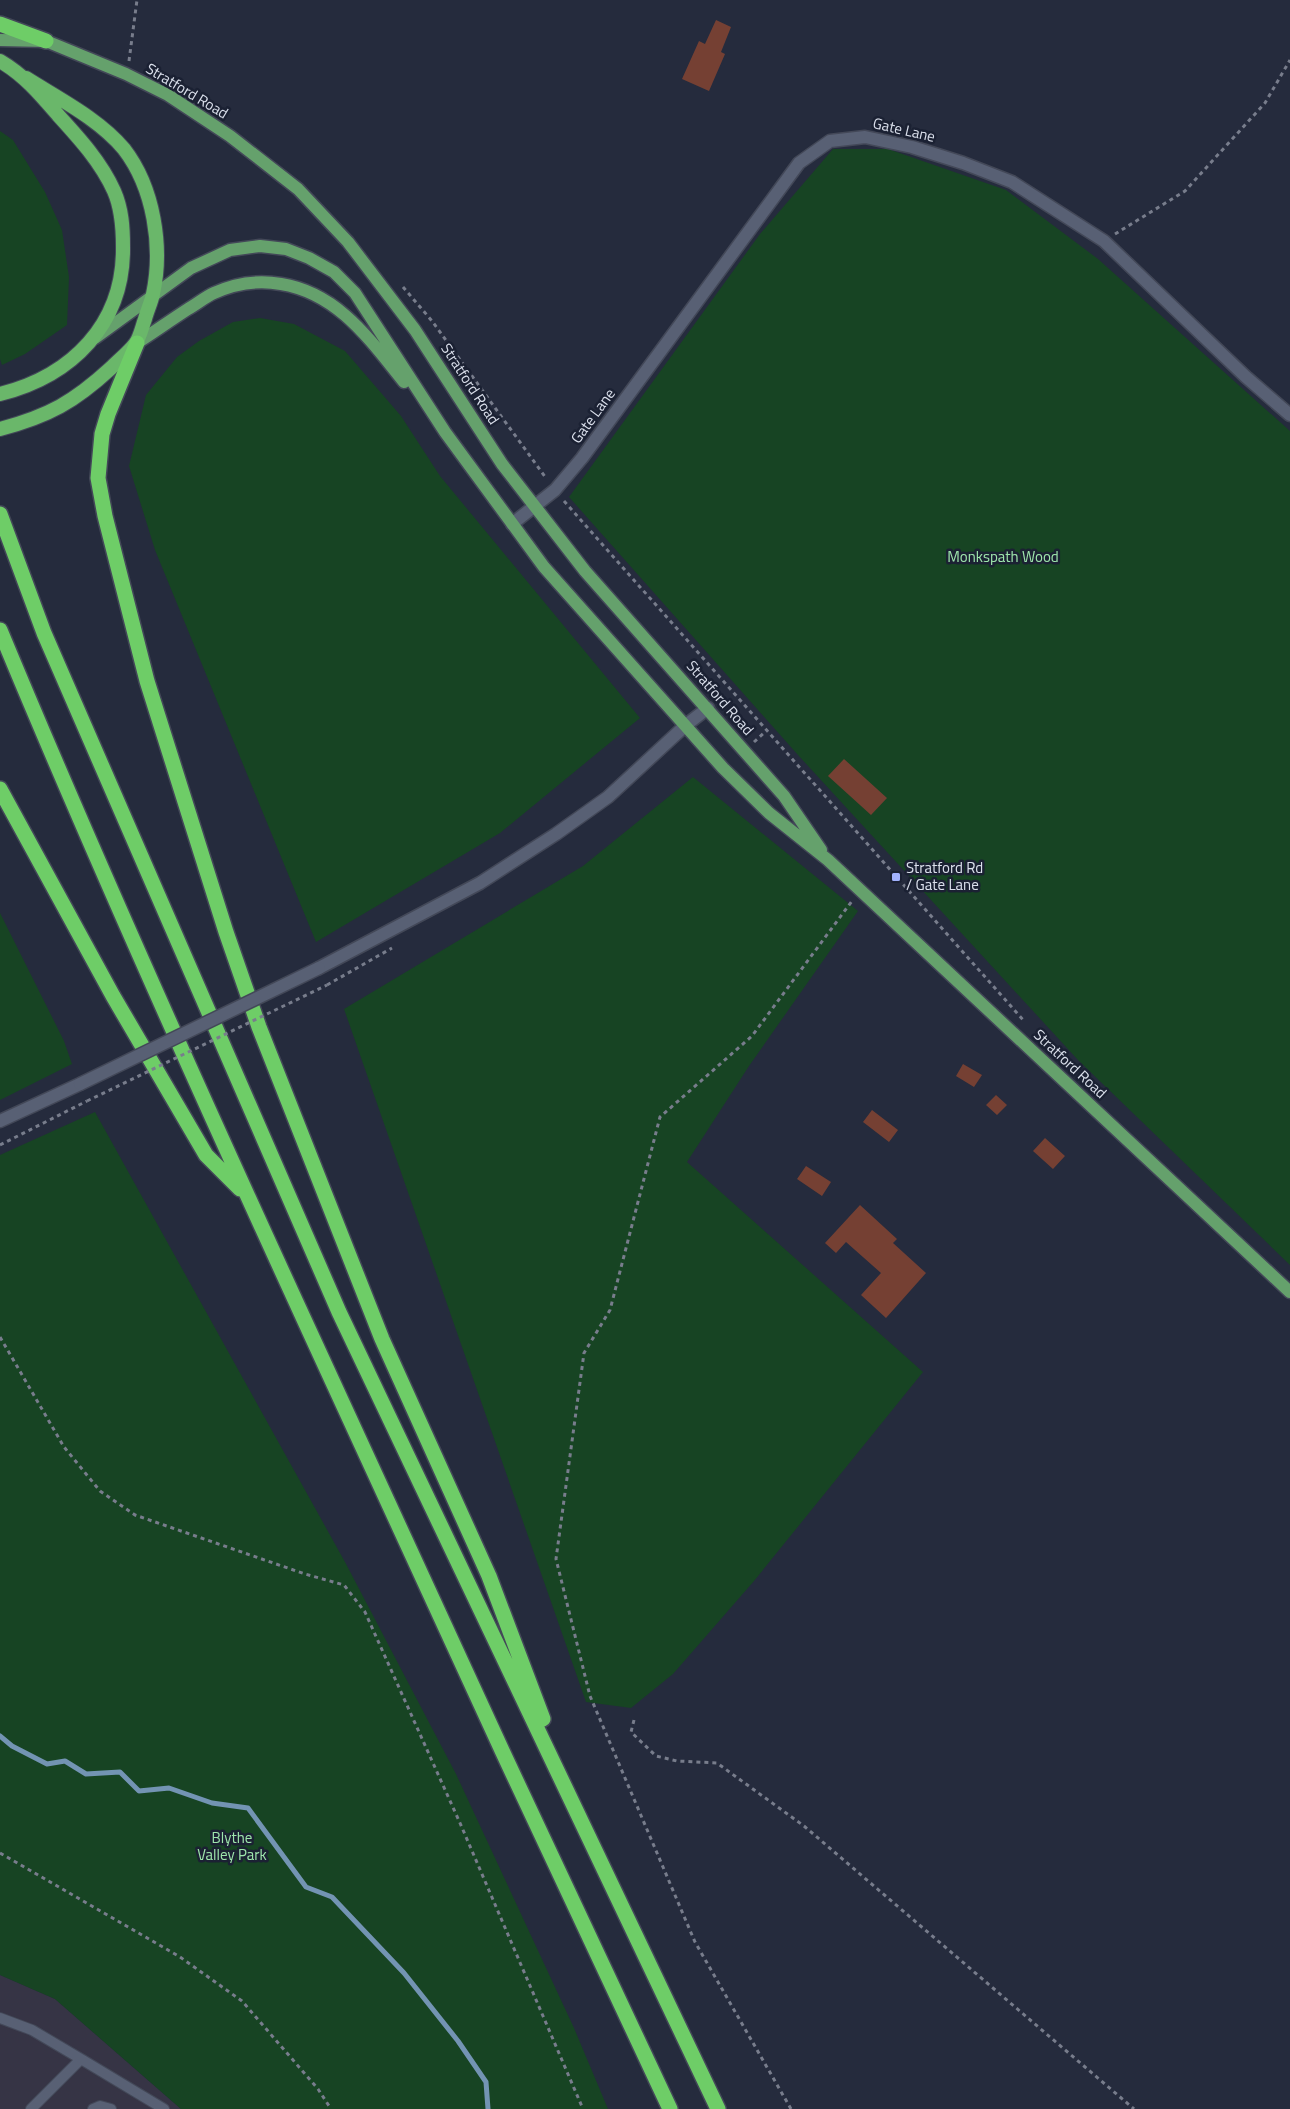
<svg xmlns="http://www.w3.org/2000/svg" width="1290" height="2109" font-family="'Titillium Web',sans-serif">
<style>
.industrial{fill:#363445}
.green{fill:#174423}
.lines{fill:none;stroke-linecap:round;stroke-linejoin:round}
.stream{stroke:#7394b3;stroke-width:5}
.building{fill:#754033}
.service-casing{stroke:#434858;stroke-width:12}
.minor-casing{stroke:#434858;stroke-width:15}
.tertiary-casing{stroke:#434858;stroke-width:15}
.primary-casing{stroke:#434858;stroke-width:15}
.trunk-casing{stroke:#434858;stroke-width:16}
.motorway-casing{stroke:#434858;stroke-width:18}
.path{stroke:#787d8c;stroke-width:3;stroke-dasharray:4 4;stroke-linecap:butt}
.service{stroke:#586074;stroke-width:10}
.minor{stroke:#586074;stroke-width:12}
.tertiary{stroke:#586074;stroke-width:12}
.primary{stroke:#65a16c;stroke-width:12}
.trunk{stroke:#6ab76a;stroke-width:14}
.motorway{stroke:#6ecd67;stroke-width:15}
.minor-bridge-casing{stroke:#434858;stroke-width:15;stroke-linecap:butt}
.path-bridge{stroke:#787d8c;stroke-width:3;stroke-dasharray:4 4;stroke-linecap:butt}
.minor-bridge{stroke:#586074;stroke-width:12}
.poi-dot{fill:#a2b2fd;stroke:#1b2133;stroke-width:2}
.labels{text-anchor:middle;stroke-width:5;stroke-linejoin:round;paint-order:stroke}
.street-label{font-size:15px;fill:#dbe0ec;stroke:#1b2133}
.park-label{font-size:15px;fill:#9ee6ac;stroke:#1b2133}
.poi-label{font-size:15px;fill:#dbe0ec;stroke:#1b2133;text-anchor:start}
</style>
<rect width="100%" height="100%" fill="#252b3d"/>
<path class="industrial" d="M0 1975 55 1999 181 2109H0Z"/>
<path class="green" d="M0 131 13 140 45 192 62 230 69 277 67 325 25 354 2 365 0 359Z
M833 149H888L1006 190 1098 259 1290 431V1265L1078 1060 798 755 569 497 760 234Z
M260 318 294 324 345 351 401 416 440 476 640 718 500 833 316 942 155 550 129 466 146 395 177 357 199 341 233 322Z
M693 777 858 911 749 1066 687 1162 923 1372 754 1581 673 1674 631 1708 586 1702 344 1009 583 866Z
M0 913 64 1041 72 1064 0 1100Z
M95 1112 345 1562 456 1774 574 2028 608 2109H181L55 1999 0 1975V1155Z"/>
<g class="lines">
<path class="stream" d="M0 1736 12 1746 47 1764 65 1761 86 1774 120 1772 139 1791 169 1788 212 1803 248 1808 306 1887 332 1897 404 1973 458 2041 486 2082 488 2109"/>
</g>
<path class="building" d="M716 20 731 27 721 52 725 54 709 91 682 79 699 41 705 44Z
M844 759 887 798 871 815 828 776Z
M963 1064 982 1075 974 1087 956 1076Z
M996 1095 1007 1105 997 1115 986 1105Z
M872 1110 898 1130 889 1142 863 1122Z
M1045 1138 1065 1156 1053 1169 1033 1151Z
M806 1166 831 1182 822 1196 797 1179Z
M860 1205 897 1239 893 1243 926 1273 886 1318 861 1295 881 1273 846 1242 836 1253 825 1243Z"/>
<g class="lines">
<defs>
<path id="service" d="M0 2018 32 2030 81 2059 31 2109
M81 2059 164 2109
M93 2109 100 2106 111 2109"/>
<path id="minor" d="M319 968 480 883 556 834 608 797 686 725 708 708
M0 1121 80 1084"/>
<path id="tertiary" d="M512 524 555 490 582 458 799 163 830 141 865 137 912 147 963 163 1012 182 1104 241 1246 377 1290 415"/>
<path id="primary" d="M0 40 46 41 126 74 168 95 230 136 298 189 348 242 415 330 502 464 585 571 784 796 821 850
M95 338 191 268 230 250 260 246 286 249 309 258 334 272 355 293 445 432 544 567 723 768 769 813 828 860 1290 1292
M137 343C154 332 171 320 188 309 197 304 205 297 214 293 236 283 258 280 281 284 338 293 370 340 404 382"/>
<path id="trunk" d="M0 61C24 75 40 94 58 115 79 138 101 162 114 191 122 209 123 228 123 247 124 324 72 376 0 394
M0 429C49 416 74 402 111 368 119 360 129 352 135 344 140 338 142 327 145 319 147 311 151 303 153 294 163 247 154 188 124 149 99 119 59 99 26 78"/>
<path id="motorway" d="M0 24 46 41
M137 343 108 414 102 434 98 478 105 516 147 681 226 932 259 1027 382 1339 489 1576 543 1719
M0 514 44 633 339 1312 718 2109
M0 630C99 869 205 1104 313 1339 430 1597 549 1853 670 2109
M0 789 113 996 206 1155 240 1189"/>
</defs>
<use href="#service" class="service-casing"/>
<use href="#minor" class="minor-casing"/>
<use href="#tertiary" class="tertiary-casing"/>
<use href="#primary" class="primary-casing"/>
<use href="#trunk" class="trunk-casing"/>
<use href="#motorway" class="motorway-casing"/>
<path class="path" d="M129 61 137 0
M1115 234 1185 191 1265 103 1290 60
M403 287 432 321 546 478
M564 501 1024 1021
M754 742 766 731
M327 985 392 948
M0 1145 87 1101
M0 1337 64 1447 100 1491 135 1515 305 1574 344 1585 365 1612 460 1823 583 2109
M634 1720 631 1732 656 1756 677 1761 717 1763 804 1826 1134 2109
M0 1853 180 1957 242 2001 318 2089 331 2109
M791 2109 695 1942 590 1696 556 1559 584 1353 610 1310 660 1117 752 1036 852 901"/>
<use href="#service" class="service"/>
<use href="#minor" class="minor"/>
<use href="#tertiary" class="tertiary"/>
<use href="#primary" class="primary"/>
<use href="#trunk" class="trunk"/>
<use href="#motorway" class="motorway"/>
<defs>
<path id="minor-bridge" d="M80 1084 319 968"/>
</defs>
<use href="#minor-bridge" class="minor-bridge-casing"/>
<path class="path-bridge" d="M87 1101 327 985"/>
<use href="#minor-bridge" class="minor-bridge"/>
</g>
<rect class="poi-dot" x="891" y="872" width="10" height="10" rx="2.5"/>
<g class="labels">
<g class="street-label">
<text transform="translate(187 91) rotate(31)" y="5">Stratford Road</text>
<text transform="translate(904 130) rotate(13)" y="5">Gate Lane</text>
<text transform="translate(470 384) rotate(57)" y="5">Stratford Road</text>
<text transform="translate(593 416) rotate(-54)" y="5">Gate Lane</text>
<text transform="translate(720 698) rotate(49)" y="5">Stratford Road</text>
<text transform="translate(1070 1064) rotate(43)" y="5">Stratford Road</text>
</g>
<g class="park-label">
<text x="1003" y="562">Monkspath Wood</text>
<text x="232" y="1843">Blythe<tspan x="232" dy="17">Valley Park</tspan></text>
</g>
<g class="poi-label">
<text x="906" y="873">Stratford Rd<tspan x="906" dy="17">/ Gate Lane</tspan></text>
</g>
</g>
</svg>
